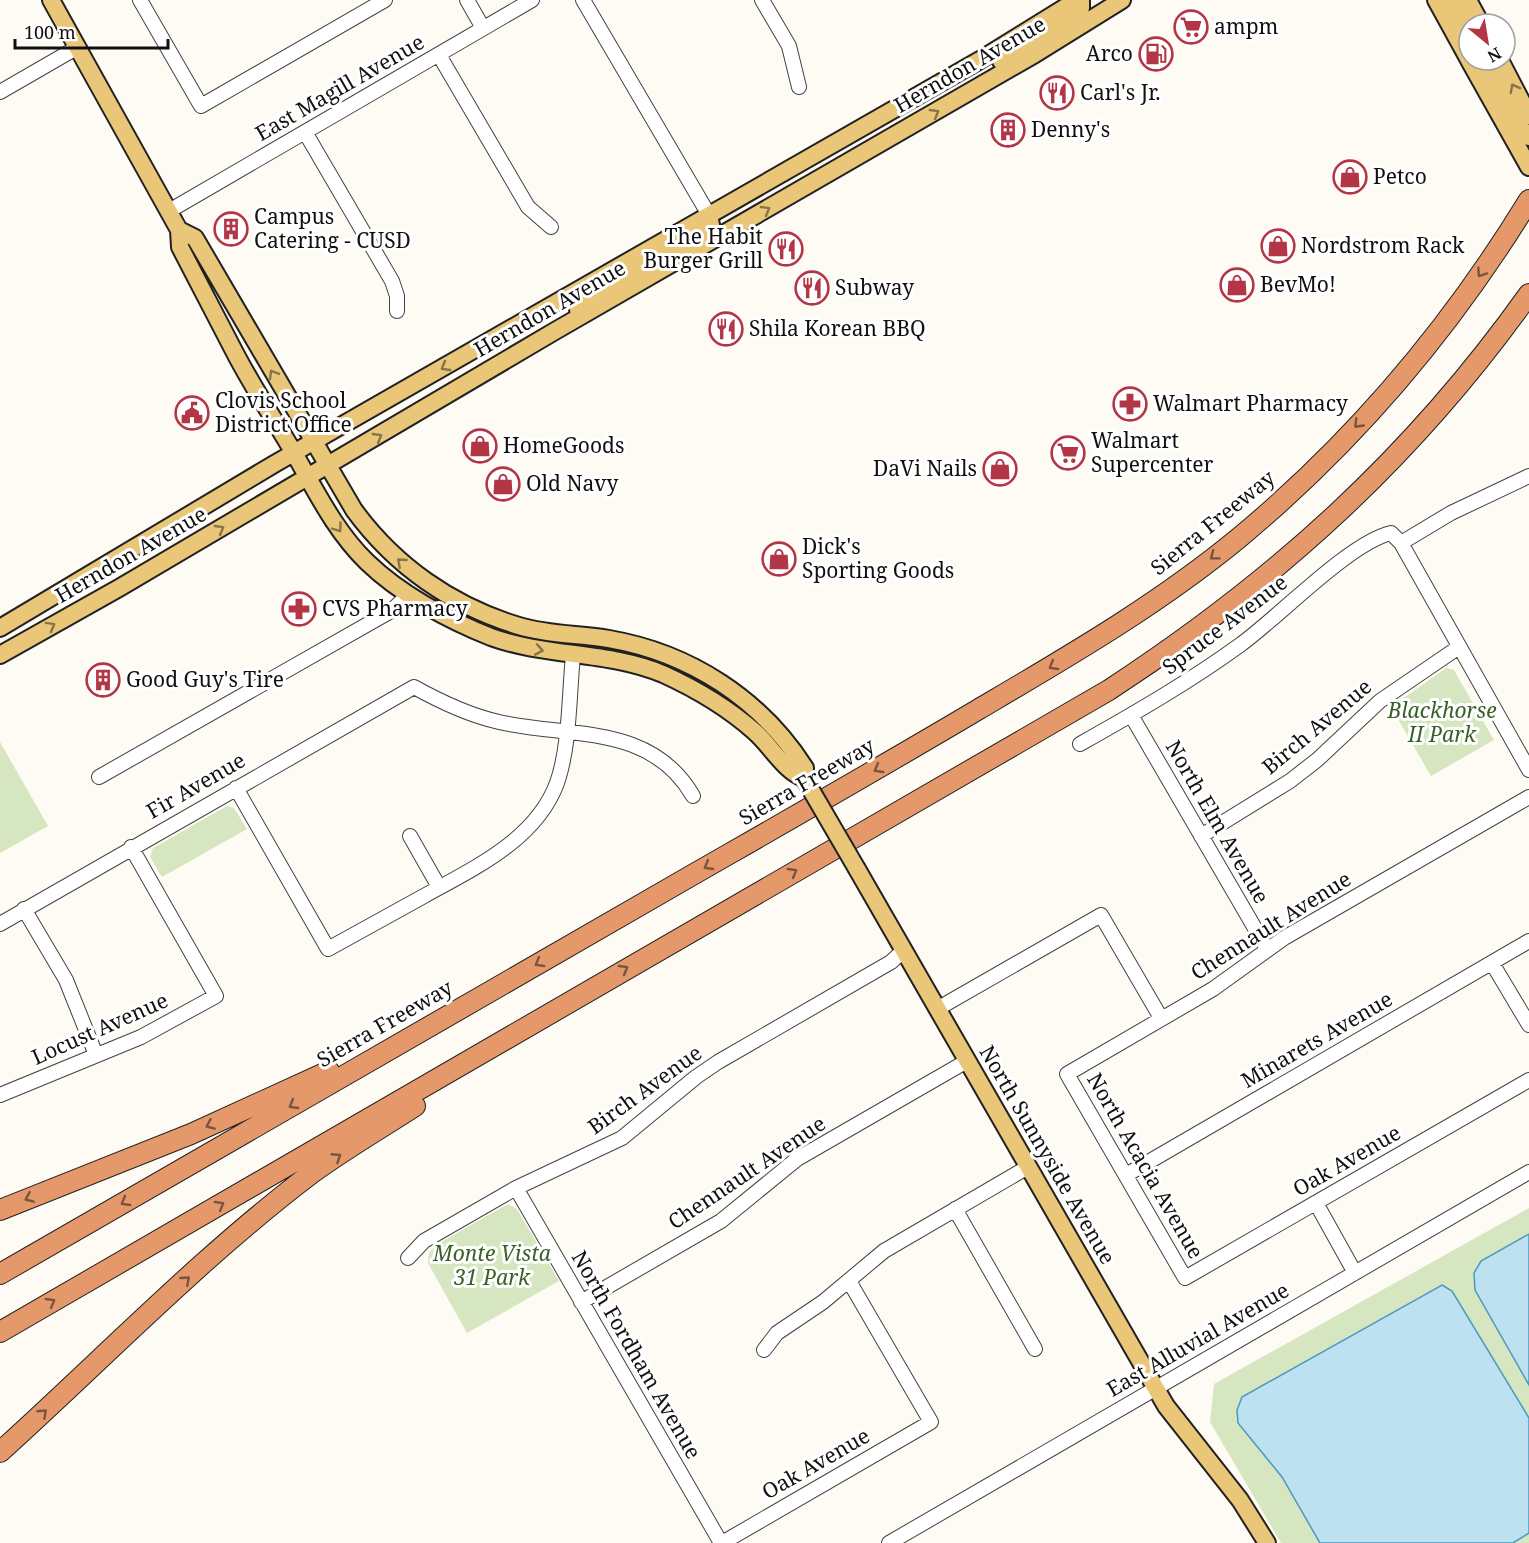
<svg xmlns="http://www.w3.org/2000/svg" width="1529" height="1543" font-family="'Noto Serif',serif">
<style>
.green{fill:#d6e6c0}
.water{fill:#bde1f0;stroke:#4c9abf;stroke-width:1.5}
.lines{fill:none;stroke-linecap:round;stroke-linejoin:round}
.minor-casing{stroke:#434343;stroke-width:16}
.major-casing{stroke:#212121;stroke-width:20}
.highway-casing{stroke:#212121;stroke-width:22}
.minor{stroke:#fff;stroke-width:14}
.major{stroke:#eac678;stroke-width:16}
.highway{stroke:#e5996b;stroke-width:20}
.major-bridge-casing{stroke:#212121;stroke-width:20;stroke-linecap:butt}
.major-bridge{stroke:#eac678;stroke-width:16}
.oneway{stroke:#887449}
.oneway2{stroke:#7a543e}
.labels{text-anchor:middle;stroke-width:6;stroke-linejoin:round;paint-order:stroke}
.poi-label{font-size:21px;fill:#101010;stroke:#fff;text-anchor:start}
.street-label{font-size:21px;fill:#101010;stroke:#fff}
.park-label{font-size:21px;font-style:italic;fill:#376126;stroke:#fff}
</style>
<rect width="100%" height="100%" fill="#fefbf4"/>
<path class="green" d="M1446 668 1454 670 1494 740 1431 776 1391 707Z
M0 742 48 826 0 853Z
M227 806 234 808 247 829 162 877 150 857 153 848Z
M508 1204 517 1209 559 1281 467 1333 428 1263 429 1253 436 1245Z
M1529 1208V1543H1281L1210 1422 1214 1384Z"/>
<path class="water" d="M1529 1234V1385L1475 1290 1474 1273 1481 1261Z
M1442 1285 1452 1291 1529 1418V1533L1513 1543H1320L1282 1477 1238 1423 1237 1410 1242 1397Z"/>
<g class="lines">
<defs>
<path id="minor" d="M140 0 201 106 385 0
M467 0 483 28
M583 0 709 215
M762 0 789 46 799 87
M439 55 528 207 551 227
M0 92 78 47
M305 132 392 281 397 296V311
M169 211 532 0
M1401 543 1451 513 1529 476
M1131 715 1267 949
M1080 744C1135 713 1189 682 1240 645 1279 617 1349 543 1391 533L1401 543 1529 770
M99 777 391 611 409 594
M236 788 328 949C360 931 392 914 424 896 474 868 536 840 557 783 570 746 569 694 573 656
M1529 797 1284 938 1213 989 1067 1074 1185 1278 1529 1080
M410 836 439 887
M1201 836 1290 781 1317 760 1380 701 1459 647
M24 909 66 980 96 1055
M0 924 414 687C441 702 468 715 499 722 569 738 651 723 693 796
M1492 963 1529 1025
M937 1009 1101 915 1161 1018
M0 1095 141 1037 216 996 131 847
M1126 1175 1529 941
M516 1188 721 1543
M1316 1203 1355 1273
M955 1209 1035 1349
M408 1258 424 1241 516 1188 622 1138 696 1077 718 1062 891 962 904 950
M581 1302 721 1221 797 1159 967 1061
M764 1350 777 1333 823 1302 884 1251 1028 1167
M722 1543 931 1422 849 1281
M889 1543 1529 1172"/>
<path id="major" d="M51 0 179 230 180 247C198 281 216 317 234 351 252 386 274 419 294 453 316 491 335 531 367 562 400 594 448 620 491 637 546 657 609 651 663 674 696 689 728 708 755 732 771 746 784 771 804 778L805 768C761 699 690 653 609 639 579 634 548 635 519 626 452 606 395 566 354 510L195 238 179 230
M1436 0 1469 60
M1451 0 1469 33
M1468 0 1481 24
M1469 60 1529 167
M1500 60 1529 116
M1001 61 1073 17 1081 8V0
M1473 67H1484L1490 72 1520 127 1529 137
M578 310 594 296 707 231 711 225 709 215
M0 628 276 463 980 60 1077 0
M0 655 119 588 555 331 1035 54 1122 0
M857 869 1166 1406 1240 1500 1267 1543"/>
<path id="highway" d="M0 1210 191 1134 329 1071
M0 1274C225 1144 450 1015 675 885 776 827 878 769 979 709 1069 656 1159 604 1240 537 1354 442 1452 326 1529 200
M0 1332 1109 690C1276 581 1413 457 1529 294
M0 1452C103 1359 201 1257 312 1173 345 1149 381 1128 415 1106"/>
</defs>
<use href="#minor" class="minor-casing"/>
<use href="#major" class="major-casing"/>
<use href="#highway" class="highway-casing"/>
<use href="#minor" class="minor"/>
<use href="#major" class="major"/>
<use href="#highway" class="highway"/>
<defs>
<path id="major-bridge" d="M804 778 857 869"/>
</defs>
<use href="#major-bridge" class="major-bridge-casing"/>
<use href="#major-bridge" class="major-bridge"/>
</g>
<defs><path id="oneway-chevron" d="M-2-3.5L2.5 0L-2 3.5" fill="none" stroke-width="1.6" stroke-linecap="round" stroke-linejoin="round" transform="scale(1.5)"/></defs>
<g class="oneway">
<use href="#oneway-chevron" transform="translate(1514 88) rotate(-118)"/>
<use href="#oneway-chevron" transform="translate(935 113) rotate(-30)"/>
<use href="#oneway-chevron" transform="translate(766 210) rotate(-30)"/>
<use href="#oneway-chevron" transform="translate(445 367) rotate(150)"/>
<use href="#oneway-chevron" transform="translate(273 374) rotate(-120)"/>
<use href="#oneway-chevron" transform="translate(378 437) rotate(-30)"/>
<use href="#oneway-chevron" transform="translate(338 528) rotate(55)"/>
<use href="#oneway-chevron" transform="translate(220 529) rotate(-30)"/>
<use href="#oneway-chevron" transform="translate(401 562) rotate(-139)"/>
<use href="#oneway-chevron" transform="translate(51 626) rotate(-29)"/>
<use href="#oneway-chevron" transform="translate(539 650) rotate(10)"/>
</g>
<g class="oneway2">
<use href="#oneway-chevron" transform="translate(1481 273) rotate(124)"/>
<use href="#oneway-chevron" transform="translate(1358 424) rotate(134)"/>
<use href="#oneway-chevron" transform="translate(1214 556) rotate(143)"/>
<use href="#oneway-chevron" transform="translate(1053 666) rotate(149)"/>
<use href="#oneway-chevron" transform="translate(878 769) rotate(150)"/>
<use href="#oneway-chevron" transform="translate(708 866) rotate(150)"/>
<use href="#oneway-chevron" transform="translate(793 872) rotate(-30)"/>
<use href="#oneway-chevron" transform="translate(539 963) rotate(150)"/>
<use href="#oneway-chevron" transform="translate(624 969) rotate(-30)"/>
<use href="#oneway-chevron" transform="translate(293 1105) rotate(150)"/>
<use href="#oneway-chevron" transform="translate(210 1125) rotate(156)"/>
<use href="#oneway-chevron" transform="translate(337 1157) rotate(-33)"/>
<use href="#oneway-chevron" transform="translate(29 1198) rotate(157)"/>
<use href="#oneway-chevron" transform="translate(125 1202) rotate(150)"/>
<use href="#oneway-chevron" transform="translate(220 1205) rotate(-30)"/>
<use href="#oneway-chevron" transform="translate(186 1280) rotate(-41)"/>
<use href="#oneway-chevron" transform="translate(51 1302) rotate(-30)"/>
<use href="#oneway-chevron" transform="translate(43 1413) rotate(-43)"/>
</g>
<defs>
<symbol id="supermarket-ring" viewBox="-11 -11 22 22"><circle r="9.5" fill="#fff" stroke="#b23645" stroke-width="1.5"/><path d="M-6-5.5h2.5l.6 2H6L4.5 2H-2.5L-4.4-4H-6ZM-1.5 3.2a1.3 1.3 0 1 0 .1 0ZM3 3.2a1.3 1.3 0 1 0 .1 0Z" fill="#b23645"/></symbol>
<symbol id="fuel-ring" viewBox="-11 -11 22 22"><circle r="9.5" fill="#fff" stroke="#b23645" stroke-width="1.5"/><path d="M-5.5-6h7V0h2V4h1.3V-2.5L3-4.5l.8-.8L6-3V5H2.5V1h-1V6h-7ZM-4.2-4.7v3.2H.2V-4.7Z" fill="#b23645"/></symbol>
<symbol id="restaurant-ring" viewBox="-11 -11 22 22"><circle r="9.5" fill="#fff" stroke="#b23645" stroke-width="1.5"/><path d="M-5-6h1v4h1v-4h1v4h1v-4h1v5L-1.5 .5V6h-2V.5L-5-1ZM5-6V6H3V1.5H1.5Q1.5-4 5-6Z" fill="#b23645"/></symbol>
<symbol id="building-ring" viewBox="-11 -11 22 22"><circle r="9.5" fill="#fff" stroke="#b23645" stroke-width="1.5"/><path d="M-4-6H4V6H1V3H-1V6H-4ZM-2.5-4.3h1.7v1.8h-1.7ZM.8-4.3h1.7v1.8H.8ZM-2.5-1h1.7V.8h-1.7ZM.8-1h1.7V.8H.8Z" fill="#b23645"/></symbol>
<symbol id="shop-ring" viewBox="-11 -11 22 22"><circle r="9.5" fill="#fff" stroke="#b23645" stroke-width="1.5"/><path d="M-5-2.5h2.3a2.7 3.5 0 0 1 5.4 0H5L5.5 6h-11ZM-1.5-2.5h3a1.5 2.3 0 0 0-3 0Z" fill="#b23645"/></symbol>
<symbol id="pharmacy-ring" viewBox="-11 -11 22 22"><circle r="9.5" fill="#fff" stroke="#b23645" stroke-width="1.5"/><path d="M-2-6h4v4h4v4h-4v4h-4v-4h-4v-4h4Z" fill="#b23645"/></symbol>
<symbol id="civic-ring" viewBox="-11 -11 22 22"><circle r="9.5" fill="#fff" stroke="#b23645" stroke-width="1.5"/><path d="M-.6-6.5H3V-4.5H.6V-3L4-1V1h2V6H-6V1h2V-1L-.6-3ZM-1.2 2.5V6h2.4V2.5Z" fill="#b23645"/></symbol>
</defs>
<g fill-rule="evenodd">
<use href="#supermarket-ring" x="1172" y="8" width="38" height="38"/>
<use href="#fuel-ring" x="1137" y="35" width="38" height="38"/>
<use href="#restaurant-ring" x="1038" y="74" width="38" height="38"/>
<use href="#building-ring" x="989" y="111" width="38" height="38"/>
<use href="#shop-ring" x="1331" y="158" width="38" height="38"/>
<use href="#building-ring" x="212" y="210" width="38" height="38"/>
<use href="#shop-ring" x="1259" y="227" width="38" height="38"/>
<use href="#restaurant-ring" x="767" y="230" width="38" height="38"/>
<use href="#shop-ring" x="1218" y="266" width="38" height="38"/>
<use href="#restaurant-ring" x="793" y="269" width="38" height="38"/>
<use href="#restaurant-ring" x="707" y="310" width="38" height="38"/>
<use href="#pharmacy-ring" x="1111" y="385" width="38" height="38"/>
<use href="#civic-ring" x="173" y="394" width="38" height="38"/>
<use href="#shop-ring" x="461" y="427" width="38" height="38"/>
<use href="#supermarket-ring" x="1049" y="434" width="38" height="38"/>
<use href="#shop-ring" x="981" y="450" width="38" height="38"/>
<use href="#shop-ring" x="484" y="465" width="38" height="38"/>
<use href="#shop-ring" x="760" y="540" width="38" height="38"/>
<use href="#pharmacy-ring" x="280" y="590" width="38" height="38"/>
<use href="#building-ring" x="84" y="661" width="38" height="38"/>
</g>
<g class="labels">
<g class="poi-label">
<text x="1214" y="34">ampm</text>
<text x="1133" y="61" text-anchor="end">Arco</text>
<text x="1080" y="100">Carl's Jr.</text>
<text x="1031" y="137">Denny's</text>
<text x="1373" y="184">Petco</text>
<text x="254" y="224">Campus<tspan x="254" dy="24">Catering - CUSD</tspan></text>
<text x="763" y="244" text-anchor="end">The Habit<tspan x="763" dy="24">Burger Grill</tspan></text>
<text x="1301" y="253">Nordstrom Rack</text>
<text x="1260" y="292">BevMo!</text>
<text x="835" y="295">Subway</text>
<text x="749" y="336">Shila Korean BBQ</text>
<text x="215" y="408">Clovis School<tspan x="215" dy="24">District Office</tspan></text>
<text x="1153" y="411">Walmart Pharmacy</text>
<text x="1091" y="448">Walmart<tspan x="1091" dy="24">Supercenter</tspan></text>
<text x="503" y="453">HomeGoods</text>
<text x="977" y="476" text-anchor="end">DaVi Nails</text>
<text x="526" y="491">Old Navy</text>
<text x="802" y="554">Dick's<tspan x="802" dy="24">Sporting Goods</tspan></text>
<text x="322" y="616">CVS Pharmacy</text>
<text x="126" y="687">Good Guy's Tire</text>
</g>
<g class="street-label">
<text transform="translate(970 65) rotate(-30)" y="7">Herndon Avenue</text>
<text transform="translate(340 88) rotate(-30)" y="7">East Magill Avenue</text>
<text transform="translate(550 309) rotate(-30)" y="7">Herndon Avenue</text>
<text transform="translate(1213 523) rotate(-39)" y="7">Sierra Freeway</text>
<text transform="translate(131 555) rotate(-30)" y="7">Herndon Avenue</text>
<text transform="translate(1225 625) rotate(-37)" y="7">Spruce Avenue</text>
<text transform="translate(1317 727) rotate(-40)" y="7">Birch Avenue</text>
<text transform="translate(807 782) rotate(-30)" y="7">Sierra Freeway</text>
<text transform="translate(196 786) rotate(-30)" y="7">Fir Avenue</text>
<text transform="translate(1217 822) rotate(60)" y="7">North Elm Avenue</text>
<text transform="translate(1271 926) rotate(-32)" y="7">Chennault Avenue</text>
<text transform="translate(385 1024) rotate(-30)" y="7">Sierra Freeway</text>
<text transform="translate(100 1029) rotate(-24)" y="7">Locust Avenue</text>
<text transform="translate(1317 1040) rotate(-30)" y="7">Minarets Avenue</text>
<text transform="translate(645 1090) rotate(-36)" y="7">Birch Avenue</text>
<text transform="translate(1047 1155) rotate(60)" y="7">North Sunnyside Avenue</text>
<text transform="translate(1347 1161) rotate(-30)" y="7">Oak Avenue</text>
<text transform="translate(1145 1166) rotate(60)" y="7">North Acacia Avenue</text>
<text transform="translate(747 1173) rotate(-34)" y="7">Chennault Avenue</text>
<text transform="translate(1198 1340) rotate(-30)" y="7">East Alluvial Avenue</text>
<text transform="translate(636 1355) rotate(60)" y="7">North Fordham Avenue</text>
<text transform="translate(816 1464) rotate(-30)" y="7">Oak Avenue</text>
</g>
<g class="park-label">
<text x="1442" y="718">Blackhorse<tspan x="1442" dy="24">II Park</tspan></text>
<text x="492" y="1261">Monte Vista<tspan x="492" dy="24">31 Park</tspan></text>
</g>
</g>
<g transform="translate(1487 42) rotate(150)"><circle r="28" fill="#ffffff" stroke="#9f9f9f" stroke-width="1.5"/>
<path d="M0-4.5L10 22L0 15L-10 22Z" fill="#b23645"/>
<text y="-9" font-size="16" font-weight="bold" text-anchor="middle" fill="#101010">N</text>
</g>
<path d="M15 39v9h153v-9" fill="none" stroke="#101010" stroke-width="3"/>
<text x="24" y="39" font-size="18" fill="#101010" stroke="#ffffff" stroke-width="4.5" paint-order="stroke">100 m</text>
</svg>
